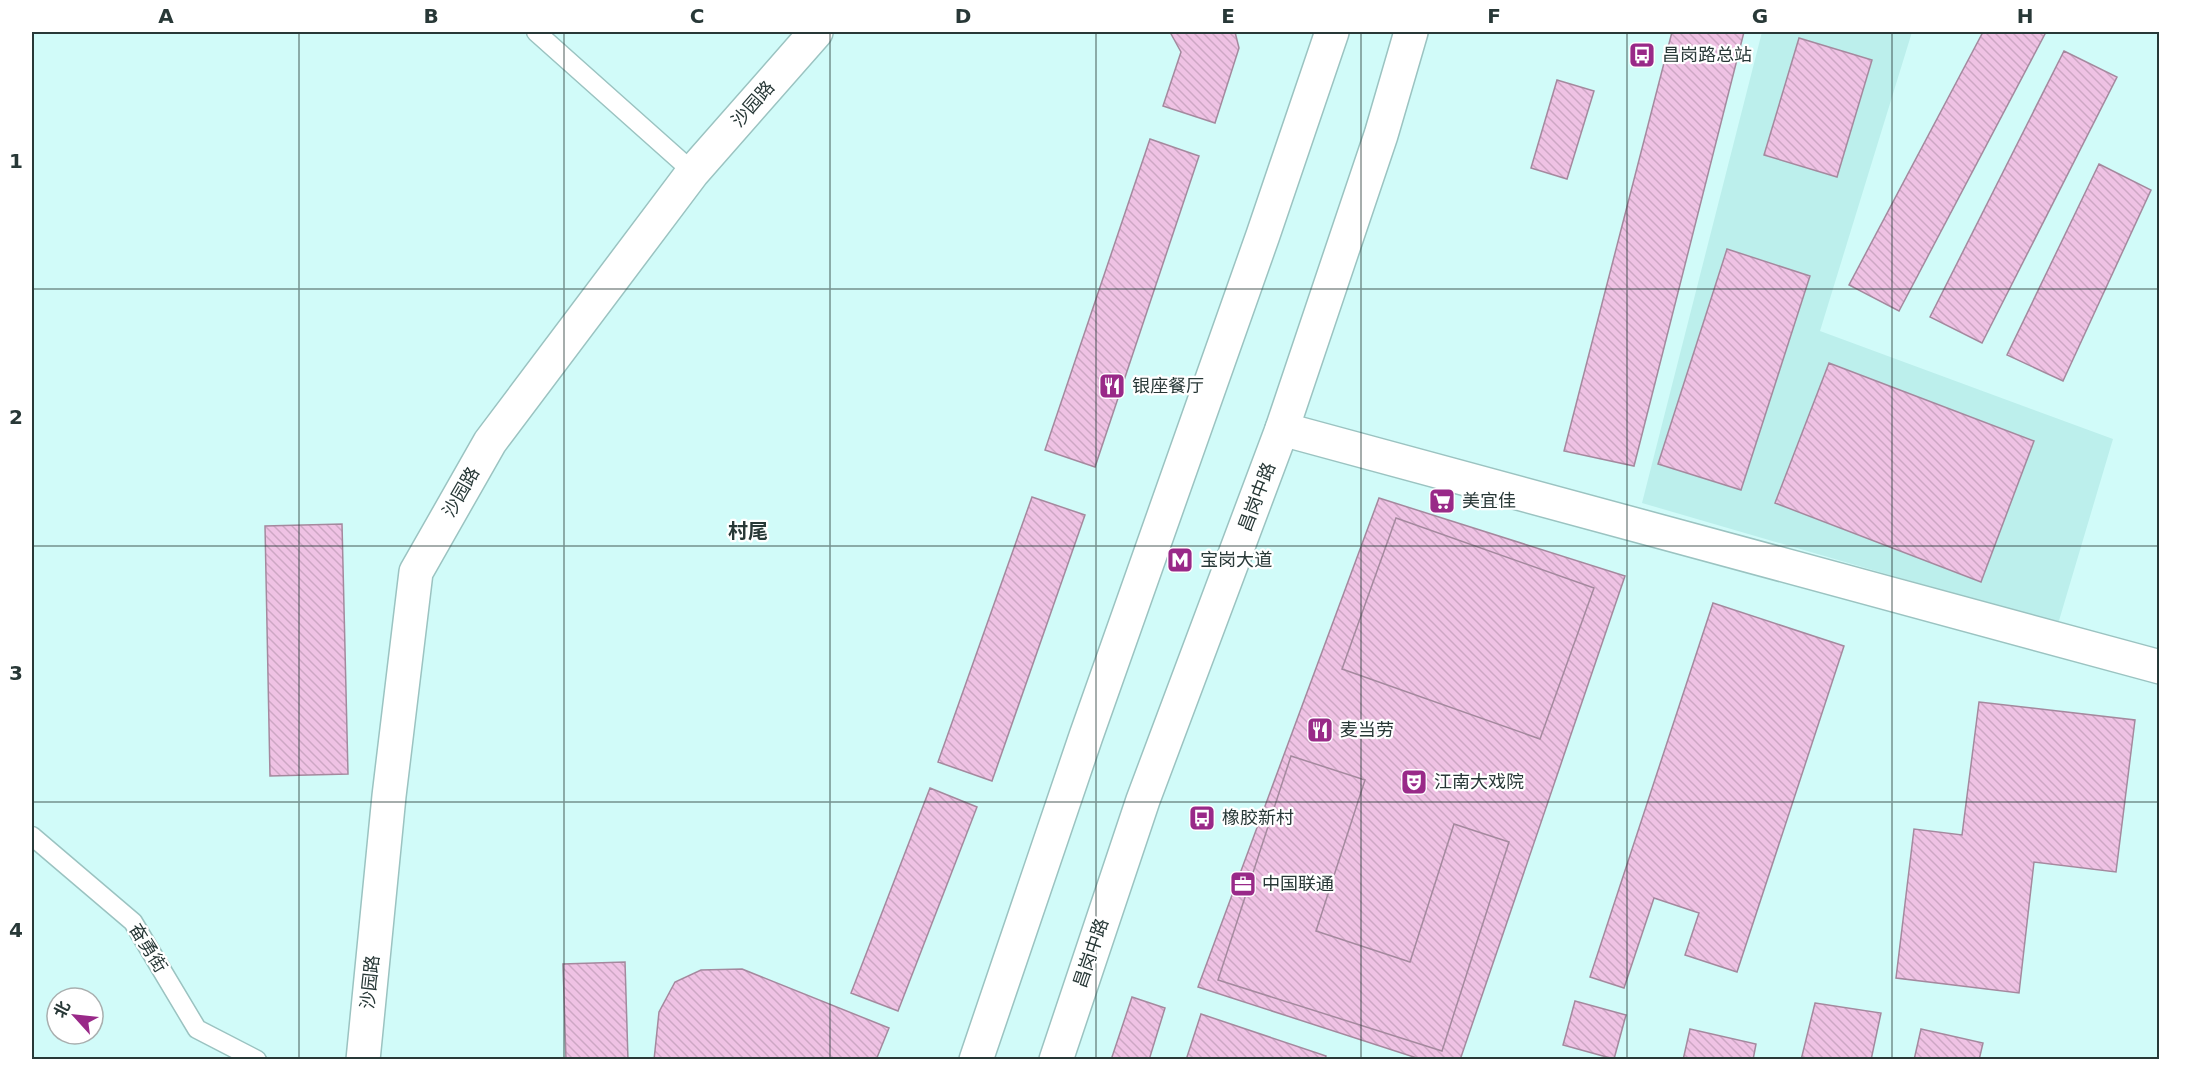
<svg xmlns="http://www.w3.org/2000/svg" width="2191" height="1091" font-family="'DejaVu Sans','Noto Sans SC',sans-serif">
<style>
.built{fill:#bcefec}
.building{fill:url(#building-back-hatch);stroke:#a4899e;stroke-width:1.5}
.lines{fill:none;stroke-linecap:round;stroke-linejoin:round}
.lane-casing{stroke:#9bc3c1;stroke-width:21}
.street-casing{stroke:#9bc3c1;stroke-width:36}
.primary-casing{stroke:#9bc3c1;stroke-width:36}
.lane{stroke:#fff;stroke-width:18}
.street{stroke:#fff;stroke-width:33}
.primary{stroke:#fff;stroke-width:33}
.grid{fill:none;stroke:#283837;stroke-width:1.5;stroke-opacity:0.55}
.labels{text-anchor:middle;stroke-width:4.5;stroke-linejoin:round;paint-order:stroke}
.poi-label{font-size:18px;fill:#283837;stroke:#fff;text-anchor:start}
.street-label{font-size:18px;fill:#283837;stroke:#fff}
.neighbourhood-label{font-size:20px;font-weight:bold;fill:#283837;stroke:#fff}
.neatline{fill:none;stroke:#283837;stroke-width:2}
.grid-label{font-size:20px;text-anchor:middle;font-weight:bold;fill:#283837}
</style>
<defs>
<pattern id="building-back-hatch" width="6" height="6" patternUnits="userSpaceOnUse" patternTransform="scale(1.5)"><rect width="6" height="6" fill="#efc2e4"/><path d="M-1 5l2 2M0 0l6 6M5-1l2 2" fill="none" stroke="#cda7c4"/></pattern>
</defs>
<rect width="100%" height="100%" fill="#d1fbf9"/>
<path class="built" d="M1762 32H1912L1820 331 2113 439 2058 624 1642 503Z"/>
<path class="building" d="M1170 32H1235L1239 48 1215 123 1163 106 1181 52Z
M1672 32H1744L1634 466 1564 451Z
M1983 32H2046L1899 311 1849 285Z
M1799 38 1872 60 1837 177 1764 155Z
M2064 51 2117 77 1982 343 1930 317Z
M1557 80 1594 91 1567 179 1531 168Z
M1150 139 1199 156 1095 467 1045 450Z
M2099 164 2151 190 2063 381 2007 355Z
M1727 249 1810 276 1741 490 1658 464Z
M1829 363 2034 441 1981 582 1775 503Z
M1032 497 1085 515 992 781 938 762Z
M1379 498 1625 576 1460 1060H1423L1198 987Z
M1396 518 1594 588 1540 739 1342 669Z
M342 524 348 774 270 776 265 526Z
M1713 603 1844 646 1737 972 1685 955 1699 913 1654 898 1624 988 1590 977Z
M1979 702 2135 720 2116 872 2034 862 2019 993 1896 978 1914 829 1962 835Z
M1291 756 1365 780 1316 931 1410 962 1454 824 1509 842 1442 1051 1218 980Z
M930 788 977 807 898 1011 851 993Z
M625 962 628 1060H566L563 964Z
M742 969 889 1028 876 1060H654L659 1012 675 982 701 970Z
M1132 997 1165 1008 1149 1060H1111Z
M1575 1001 1626 1015 1614 1059 1563 1045Z
M1815 1003 1881 1013 1871 1060H1801Z
M1201 1014 1326 1056 1325 1060H1186Z
M1690 1029 1756 1044 1753 1060H1683Z
M1921 1029 1983 1043 1979 1060H1914Z"/>
<g class="lines">
<defs>
<path id="lane" d="M536 32 693 172
M32 836 133 922 197 1029 257 1060"/>
<path id="street" d="M1282 429 2160 667
M363 1060 389 796 416 572 490 442 693 172 816 32"/>
<path id="primary" d="M976 1060 1086 736 1263 235 1332 32
M1056 1060 1143 800 1282 429 1381 135 1411 32"/>
</defs>
<use href="#lane" class="lane-casing"/>
<use href="#street" class="street-casing"/>
<use href="#primary" class="primary-casing"/>
<use href="#lane" class="lane"/>
<use href="#street" class="street"/>
<use href="#primary" class="primary"/>
</g>
<path class="grid" d="M299 32V1060M564 32V1060M830 32V1060M1096 32V1060M1361 32V1060M1627 32V1060M1892 32V1060M32 289H2160M32 546H2160M32 802H2160"/>
<defs>
<symbol id="bus-square" viewBox="-11 -11 22 22"><rect x="-9" y="-9" width="18" height="18" rx="4" fill="#992988" stroke="#fff"/><path d="M-5-6H5V4H4V6H2V4H-2V6H-4V4H-5ZM-3.5-4V0h7V-4ZM-3.5 1.2v1.5H-2V1.2ZM2 1.2v1.5H3.5V1.2Z" fill="#fff"/></symbol>
<symbol id="restaurant-square" viewBox="-11 -11 22 22"><rect x="-9" y="-9" width="18" height="18" rx="4" fill="#992988" stroke="#fff"/><path d="M-5-6h1v4h1v-4h1v4h1v-4h1v5L-1.5 .5V6h-2V.5L-5-1ZM5-6V6H3V1.5H1.5Q1.5-4 5-6Z" fill="#fff"/></symbol>
<symbol id="supermarket-square" viewBox="-11 -11 22 22"><rect x="-9" y="-9" width="18" height="18" rx="4" fill="#992988" stroke="#fff"/><path d="M-6-5.5h2.5l.6 2H6L4.5 2H-2.5L-4.4-4H-6ZM-1.5 3.2a1.3 1.3 0 1 0 .1 0ZM3 3.2a1.3 1.3 0 1 0 .1 0Z" fill="#fff"/></symbol>
<symbol id="metro-square" viewBox="-11 -11 22 22"><rect x="-9" y="-9" width="18" height="18" rx="4" fill="#992988" stroke="#fff"/><path d="M-5.5 5V-5H-3L0 0L3-5H5.5V5H3V-.5L0 4L-3-.5V5Z" fill="#fff"/></symbol>
<symbol id="theatre-square" viewBox="-11 -11 22 22"><rect x="-9" y="-9" width="18" height="18" rx="4" fill="#992988" stroke="#fff"/><path d="M-5-5.5Q0-4 5-5.5V0Q5 5 0 6Q-5 5-5 0ZM-3.3-2.5H-1v1.5H-3.3ZM1-2.5H3.3v1.5H1ZM-2.8 1Q0 5.5 2.8 1Z" fill="#fff"/></symbol>
<symbol id="office-square" viewBox="-11 -11 22 22"><rect x="-9" y="-9" width="18" height="18" rx="4" fill="#992988" stroke="#fff"/><path d="M-6-3h4V-5.5h4V-3h4V5H-6ZM-1-4.5V-3h2v-1.5ZM-6 0V1H6V0Z" fill="#fff"/></symbol>
</defs>
<g fill-rule="evenodd">
<use href="#bus-square" x="1627" y="40" width="30" height="30"/>
<use href="#restaurant-square" x="1097" y="371" width="30" height="30"/>
<use href="#supermarket-square" x="1427" y="486" width="30" height="30"/>
<use href="#metro-square" x="1165" y="545" width="30" height="30"/>
<use href="#restaurant-square" x="1305" y="715" width="30" height="30"/>
<use href="#theatre-square" x="1399" y="767" width="30" height="30"/>
<use href="#bus-square" x="1187" y="803" width="30" height="30"/>
<use href="#office-square" x="1228" y="869" width="30" height="30"/>
</g>
<g class="labels">
<g class="poi-label">
<text x="1662" y="61">昌岗路总站</text>
<text x="1132" y="392">银座餐厅</text>
<text x="1462" y="507">美宜佳</text>
<text x="1200" y="566">宝岗大道</text>
<text x="1340" y="736">麦当劳</text>
<text x="1434" y="788">江南大戏院</text>
<text x="1222" y="824">橡胶新村</text>
<text x="1262" y="890">中国联通</text>
</g>
<g class="street-label">
<text transform="translate(753 104) rotate(-49)" y="6">沙园路</text>
<text transform="translate(461 492) rotate(-60)" y="6">沙园路</text>
<text transform="translate(1257 497) rotate(-69)" y="6">昌岗中路</text>
<text transform="translate(148 948) rotate(58)" y="6">奋勇街</text>
<text transform="translate(1091 953) rotate(-71)" y="6">昌岗中路</text>
<text transform="translate(370 982) rotate(-84)" y="6">沙园路</text>
</g>
<g class="neighbourhood-label">
<text x="748" y="538">村尾</text>
</g>
</g>
<rect width="2191" height="1091" fill="none" stroke="#ffffff" stroke-width="66"/>
<g transform="translate(75 1016) rotate(297)"><circle r="28" fill="#ffffff" stroke="#a9afaf" stroke-width="1.5"/>
<path d="M0-4.5L10 22L0 15L-10 22Z" fill="#992988"/>
<text y="-9" font-size="16" font-weight="bold" text-anchor="middle" fill="#283837">北</text>
</g>
<rect x="33" y="33" width="2125" height="1025" class="neatline"/>
<g class="grid-label">
<text x="166" y="23">A</text>
<text x="431" y="23">B</text>
<text x="697" y="23">C</text>
<text x="963" y="23">D</text>
<text x="1228" y="23">E</text>
<text x="1494" y="23">F</text>
<text x="1760" y="23">G</text>
<text x="2025" y="23">H</text>
<text x="16" y="168">1</text>
<text x="16" y="424">2</text>
<text x="16" y="680">3</text>
<text x="16" y="937">4</text>
</g>
</svg>
